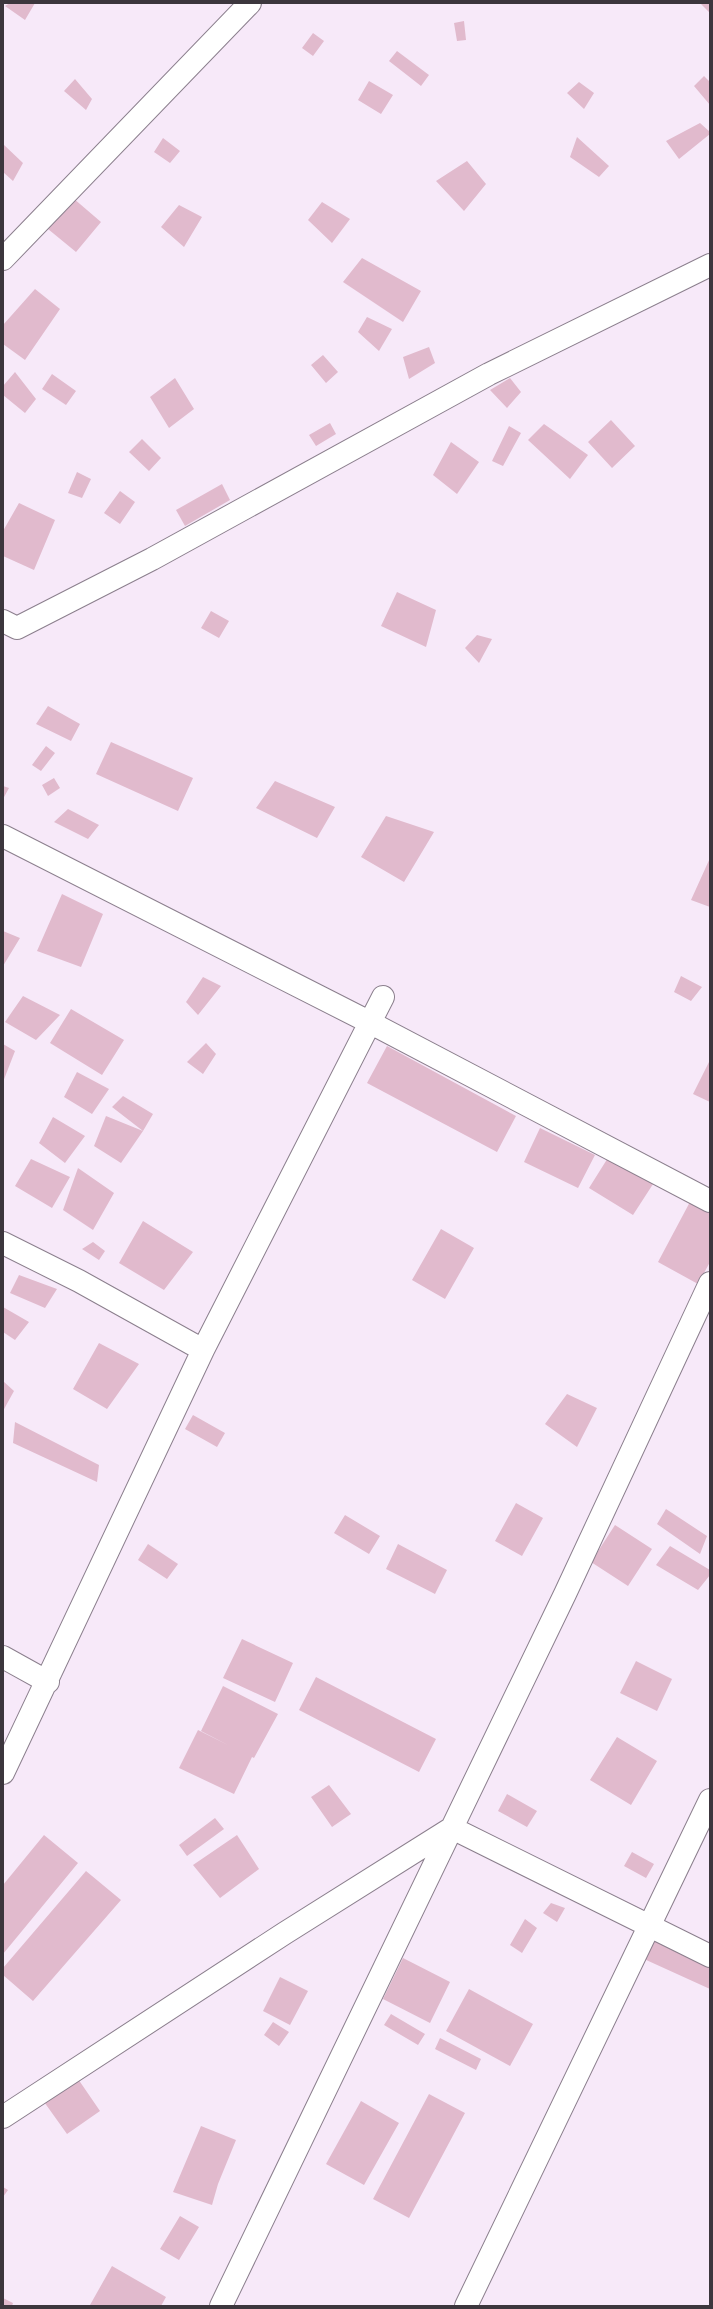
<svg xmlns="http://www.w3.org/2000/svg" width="713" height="2309" font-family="Figtree,sans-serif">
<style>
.building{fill:#e1bacd}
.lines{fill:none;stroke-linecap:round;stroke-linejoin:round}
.minor-casing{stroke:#8b7f8d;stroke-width:24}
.minor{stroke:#fff;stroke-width:22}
</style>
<rect width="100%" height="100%" fill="#f7e9f9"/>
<path class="building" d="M10 3H35L25 20 5 6Z
M700 3H710V13Z
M464 21 466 40 457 41 454 23Z
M313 33 324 41 313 56 302 48Z
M397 51 429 75 421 86 389 61Z
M704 76 710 82V105L694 86Z
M75 79 92 99 86 110 64 91Z
M369 81 393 95 381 114 358 100Z
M579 82 594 93 584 109 567 93Z
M700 123 710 132V134L679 159 666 141Z
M577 137 609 166 599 177 570 157Z
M163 138 180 151 170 163 154 152Z
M3 144 23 163 13 181 3 172Z
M467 161 486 184 464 211 436 181Z
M73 198 101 222 76 252 48 229Z
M322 202 350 219 332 243 308 220Z
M179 205 202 217 184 247 161 227Z
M362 258 421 291 403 322 343 282Z
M35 289 60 309 25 360 3 344V325Z
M367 317 392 329 379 351 358 332Z
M429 347 435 363 409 379 403 357Z
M323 355 338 372 326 383 311 365Z
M15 372 36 399 25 413 3 395V386Z
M52 374 76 391 66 405 42 389Z
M175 378 194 409 169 428 150 397Z
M510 378 521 392 507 408 490 390Z
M611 420 635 446 612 468 588 442Z
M330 423 336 434 316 446 309 435Z
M544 424 588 455 570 479 528 440Z
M509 426 521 433 503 466 492 461Z
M142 439 161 458 149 471 129 452Z
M451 442 479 462 457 494 433 475Z
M77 472 91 479 82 498 68 493Z
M222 484 230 500 185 526 176 510Z
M120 491 135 502 120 524 104 513Z
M19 503 55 520 34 570 3 556V531Z
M397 592 436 610 426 647 381 626Z
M211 611 229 621 219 638 201 628Z
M477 635 492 639 479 663 465 648Z
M48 706 80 724 71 741 36 724Z
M111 742 193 778 178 811 96 774Z
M46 746 55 753 41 771 32 765Z
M54 778 60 788 48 796 42 785Z
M275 781 335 807 317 838 256 808Z
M3 786 9 788 3 799Z
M68 809 99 825 88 839 54 822Z
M386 816 434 832 404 882 361 857Z
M710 858V907L691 900Z
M62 894 103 914 81 967 37 951Z
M3 931 20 938 3 966Z
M681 976 702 987 691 1001 674 992Z
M203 977 221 986 198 1015 186 1002Z
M23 996 60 1015 36 1040 5 1022Z
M71 1009 124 1040 102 1075 50 1043Z
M206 1043 216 1054 203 1074 187 1062Z
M3 1044 15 1051 3 1082Z
M387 1046 516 1116 497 1152 367 1083Z
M710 1060V1102L693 1094Z
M77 1072 109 1089 92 1114 64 1097Z
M123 1096 153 1114 143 1131 121 1163 94 1146 106 1116 143 1131 112 1107Z
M53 1117 85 1136 65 1163 39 1143Z
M540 1128 595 1155 578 1188 524 1162Z
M611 1153 655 1181 633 1215 589 1188Z
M31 1159 70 1177 52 1208 15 1186Z
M78 1168 114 1193 93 1230 63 1210Z
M691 1200 710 1211V1262L698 1284 658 1262Z
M143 1221 193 1252 164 1290 119 1263Z
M441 1229 474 1248 445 1299 412 1280Z
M93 1242 105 1251 99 1260 82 1249Z
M19 1275 57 1289 45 1308 10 1293Z
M3 1307 29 1322 15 1340 3 1332Z
M99 1343 139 1364 107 1409 73 1389Z
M3 1381 14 1391 3 1411Z
M567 1394 597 1408 577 1447 545 1424Z
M193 1415 225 1433 217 1447 185 1429Z
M15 1422 99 1465 97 1482 13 1443Z
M516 1503 543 1518 522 1556 495 1541Z
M666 1509 707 1536 700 1554 657 1524Z
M345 1515 380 1536 369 1554 334 1533Z
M615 1525 652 1549 628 1586 591 1562Z
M148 1544 178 1564 167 1579 138 1560Z
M398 1544 447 1570 435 1594 386 1569Z
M670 1546 710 1570V1575L698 1590 656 1565Z
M242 1639 293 1663 275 1702 223 1678Z
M636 1661 672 1679 657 1711 620 1693Z
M316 1677 436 1739 419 1772 299 1710Z
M223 1686 278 1714 254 1758 252 1757 234 1794 179 1768 198 1730 228 1745 201 1731Z
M617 1737 657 1761 631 1805 590 1780Z
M329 1785 351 1814 332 1827 311 1797Z
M507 1794 537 1811 527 1827 498 1811Z
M215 1818 224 1829 187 1856 179 1845Z
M44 1835 78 1863 3 1954V1885Z
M237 1835 259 1869 220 1898 193 1865Z
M632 1852 654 1864 646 1878 624 1866Z
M86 1871 121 1900 33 2001 3 1975V1968Z
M551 1903 565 1908 557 1922 543 1913Z
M525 1919 537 1928 522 1953 510 1945Z
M653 1939 710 1966V1989L644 1959Z
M403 1958 450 1982 430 2023 383 1999Z
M280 1977 308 1991 290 2025 263 2011Z
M469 1989 533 2024 510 2066 446 2031Z
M391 2014 425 2034 418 2045 384 2025Z
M273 2022 289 2032 279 2046 264 2035Z
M440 2038 481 2059 476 2070 435 2049Z
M76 2076 100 2111 67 2134 42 2099Z
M429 2094 465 2113 409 2218 373 2199Z
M361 2101 399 2123 364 2185 326 2164Z
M201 2126 236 2140 218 2184 212 2205 173 2192Z
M3 2187 8 2190 3 2197Z
M180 2216 199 2227 179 2260 160 2249Z
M112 2266 166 2297 161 2306 90 2305Z
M3 2298 13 2303 12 2306H3Z"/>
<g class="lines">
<defs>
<path id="minor" d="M3 259 250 3
M3 621 17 628 152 559 489 374 710 265
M3 836 369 1022 710 1201
M3 1243 79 1281 203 1350
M3 1657 48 1682
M3 1773 203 1350 383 997
M3 2117 285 1933 452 1828 710 1956
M221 2306 565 1594 710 1283
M466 2306 710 1800"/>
</defs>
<use href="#minor" class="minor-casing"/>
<use href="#minor" class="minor"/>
</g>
<rect width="713" height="2309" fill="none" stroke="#3c363d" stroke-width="8"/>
</svg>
